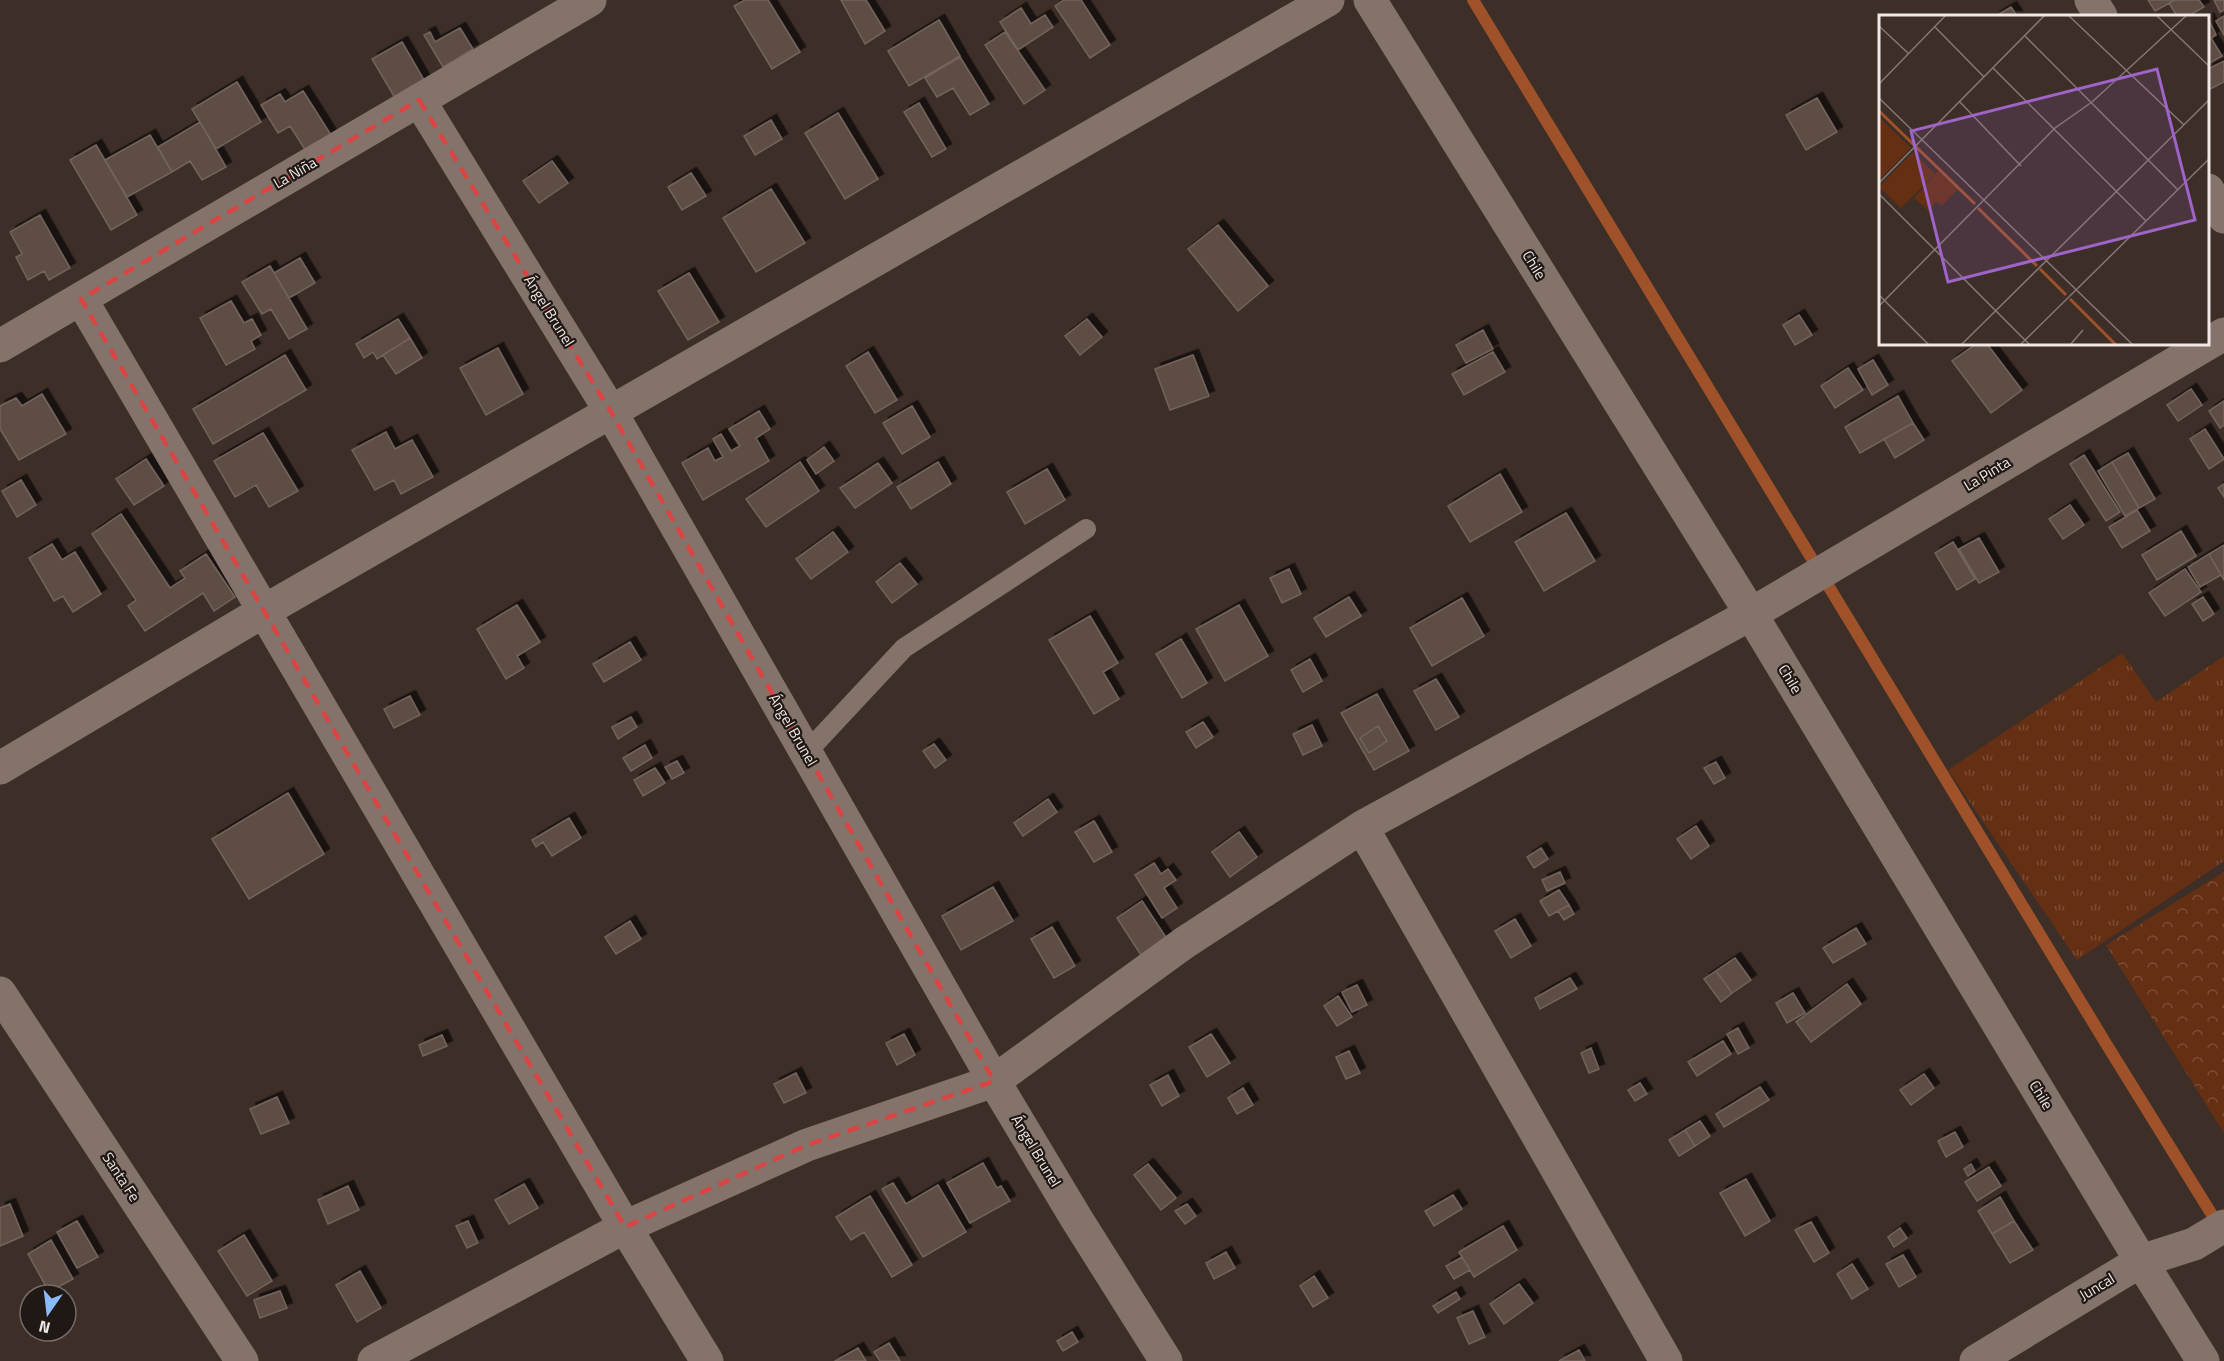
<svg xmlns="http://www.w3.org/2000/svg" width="2224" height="1361" font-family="'Titillium Web',sans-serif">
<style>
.grass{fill:url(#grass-tufts)}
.forest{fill:url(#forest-crowns)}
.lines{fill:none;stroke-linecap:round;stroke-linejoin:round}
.stream{stroke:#9f522a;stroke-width:12}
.building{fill:#5d4d45;stroke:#73635b;stroke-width:1.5;filter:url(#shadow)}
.service{stroke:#84736b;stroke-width:20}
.minor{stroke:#84736b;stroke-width:33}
.marked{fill:none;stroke:#da4544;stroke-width:4.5;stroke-dasharray:12 8;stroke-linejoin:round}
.labels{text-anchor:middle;stroke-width:4.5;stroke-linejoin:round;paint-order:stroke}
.street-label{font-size:15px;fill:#f1e7e3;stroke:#1f1815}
.inset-river{fill:none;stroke:#9f522a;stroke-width:3}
.inset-road{fill:none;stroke:#857872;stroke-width:1.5}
.view{fill:#9e64ca;fill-opacity:0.15;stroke:#9e64ca;stroke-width:3}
.inset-edge{fill:none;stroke:#f1e7e3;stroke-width:3}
</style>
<defs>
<pattern id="grass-tufts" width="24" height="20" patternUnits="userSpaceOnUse" patternTransform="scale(1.5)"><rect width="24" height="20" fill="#652f13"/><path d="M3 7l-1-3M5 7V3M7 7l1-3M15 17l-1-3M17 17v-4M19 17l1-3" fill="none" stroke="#7c4d35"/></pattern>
<pattern id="forest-crowns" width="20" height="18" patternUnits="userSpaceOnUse" patternTransform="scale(1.5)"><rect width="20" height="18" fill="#652f13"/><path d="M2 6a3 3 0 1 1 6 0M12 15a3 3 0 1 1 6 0" fill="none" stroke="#7c4d35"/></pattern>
<filter id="shadow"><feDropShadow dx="5.5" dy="-5.5" stdDeviation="0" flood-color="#0009"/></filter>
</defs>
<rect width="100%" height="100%" fill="#3d2e27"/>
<path class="grass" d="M2122 653 2156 702 2224 656V861L2077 960 1948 770Z"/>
<path class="forest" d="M2224 872V1133L2106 945Z"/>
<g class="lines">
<path class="stream" d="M1473 0 2105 1042 2219 1226"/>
</g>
<path class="building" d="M745 0H768L800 52 772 69 734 6Z
M841 0H866L885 31 865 44Z
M1064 0H1081L1110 45 1090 58 1055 6Z
M2148 0H2175L2155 11Z
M2175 0H2199L2204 7 2188 16H2177L2169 3Z
M2214 0H2224V10L2220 12Z
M2011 7 2017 16H1996Z
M1021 8 1031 24 1045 15 1053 27 1018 50 1000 22Z
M2224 16V35L2216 21Z
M2208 18 2216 35 2208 40Z
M939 20 960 56 909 86 888 51Z
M460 28 473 49 443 67 424 35 430 32 435 42Z
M1005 32 1045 90 1024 104 985 45Z
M2211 38 2222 56 2208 64V40Z
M402 42 424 80 395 98 372 59Z
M960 57 989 104 970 115 953 88 937 97 925 78Z
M2224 61V82L2208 90V69Z
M237 82 261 122 216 149 192 109Z
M303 91 331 135 306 151 290 126 278 133 261 105 280 94 285 102Z
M1817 98 1837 132 1806 150 1786 115Z
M919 103 946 149 932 157 904 112Z
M838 113 878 179 845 199 805 133Z
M771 120 782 139 755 155 744 136Z
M200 122 226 167 202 180 190 161 172 172 158 147Z
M150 135 172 172 127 197 105 160Z
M96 145 137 215 111 230 70 160Z
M552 161 568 183 539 203 523 181Z
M691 173 706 196 682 210 668 187Z
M771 189 805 243 756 272 723 218Z
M40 215 70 268 49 280 44 271 28 280 16 257 22 254 10 232Z
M1218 225 1268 286 1238 311 1188 249Z
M300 258 315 283 289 298 274 273Z
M270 266 307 329 289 339 271 309 262 314 242 282Z
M689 273 719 322 688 340 658 291Z
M231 301 244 323 252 319 261 335 251 341 255 349 226 365 200 318Z
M1799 315 1812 335 1795 345 1783 325Z
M398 319 410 338 377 359 373 352 364 358 356 344Z
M1087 319 1102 337 1080 355 1065 336Z
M1483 330 1493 349 1466 363 1456 345Z
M410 338 422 358 396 374 383 355Z
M1976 344H1987L2022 390 1991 413 1952 361Z
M498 348 523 394 486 415 460 368Z
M868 352 897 400 875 413 846 366Z
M1493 352 1505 372 1464 395 1452 374Z
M285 355 306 390 213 444 193 409Z
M1193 355 1209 396 1170 410 1155 369Z
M1873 360 1888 385 1872 395 1858 369Z
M1848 368 1863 390 1835 408 1821 386Z
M2191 389 2202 405 2178 421 2167 405Z
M42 394 66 434 19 460 0 429V406L16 398 22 406Z
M1898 396 1913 423 1860 453 1845 427Z
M2224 401V425L2220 428 2209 411Z
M912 406 930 437 902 454 883 423Z
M759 411 770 429 756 438 769 461 703 500 682 463 708 448 715 461 723 457 713 439 721 434 731 451 740 446 729 429Z
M1913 423 1924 440 1895 458 1884 439Z
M2205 429 2224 459 2209 469 2190 439Z
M386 432 395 449 412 440 433 477 401 494 394 480 375 490 352 450Z
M263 433 298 491 269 507 256 485 235 497 214 461Z
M824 447 834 461 816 474 807 460Z
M2128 453 2155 499 2139 508 2112 462Z
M2084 455 2120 512 2106 521 2070 464Z
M146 459 164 486 134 505 116 479Z
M800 462 819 491 766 527 746 499Z
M938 462 951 484 911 509 897 487Z
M2112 462 2139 508 2125 516 2098 471Z
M878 463 892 483 855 508 840 488Z
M1047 469 1065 500 1025 524 1007 492Z
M1500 474 1522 512 1470 542 1448 506Z
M21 480 36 505 17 517 2 491Z
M2224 484V497L2218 488Z
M2070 505 2084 525 2063 539 2049 519Z
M2137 510 2150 531 2122 548 2109 527Z
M1566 513 1595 561 1544 591 1515 542Z
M121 514 170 588 185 578 180 571 206 554 235 597 214 611 203 593 145 631 128 606 136 600 92 534Z
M2181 531 2196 556 2157 580 2142 555Z
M833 532 848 552 811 579 796 559Z
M1979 538 1999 572 1979 583 1959 549Z
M1953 542 1975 579 1957 590 1935 553Z
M52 544 62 560 75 552 101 594 73 612 63 596 54 601 29 558Z
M2224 545V580L2209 554Z
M2209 554 2221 575 2200 587 2188 567Z
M900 563 917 584 892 603 876 582Z
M1289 569 1301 594 1282 603 1270 578Z
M2185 569 2201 592 2165 616 2149 593Z
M1349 597 1361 616 1326 637 1314 618Z
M2203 597 2214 614 2203 621 2192 604Z
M1462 598 1484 636 1432 666 1410 628Z
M517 605 540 642 517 656 524 668 506 679 477 629Z
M1239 605 1268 656 1225 681 1196 629Z
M1090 616 1118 663 1103 672 1119 699 1094 714 1049 640Z
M1181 639 1207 683 1182 698 1156 654Z
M630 642 641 660 604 682 593 664Z
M1310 659 1322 681 1303 692 1291 670Z
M1436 679 1459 717 1436 730 1414 691Z
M1377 694 1409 751 1374 770 1341 713Z
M410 696 420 715 394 728 384 709Z
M631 717 637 727 618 739 612 727Z
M1203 722 1213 737 1196 748 1186 732Z
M1312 725 1322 746 1303 755 1293 734Z
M1378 726 1387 741 1369 753 1360 738Z
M934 744 946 760 935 768 923 751Z
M645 745 652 758 631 771 623 758Z
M677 761 684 773 672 779 665 767Z
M1716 762 1725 778 1714 784 1704 768Z
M655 768 665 783 643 796 634 780Z
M288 793 324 854 249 899 212 839Z
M1048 799 1057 812 1023 836 1014 823Z
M569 818 581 838 552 856 543 842 536 847 532 840Z
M1094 821 1112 852 1094 862 1075 832Z
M1696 826 1709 846 1691 859 1677 839Z
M1239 832 1257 857 1230 877 1212 852Z
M1541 848 1548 859 1534 868 1527 857Z
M1154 863 1161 874 1168 869 1176 880 1164 888 1177 908 1162 918 1135 875Z
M1560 872 1565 883 1547 891 1542 880Z
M993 887 1013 921 961 950 942 916Z
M1559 890 1569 905 1549 916 1540 901Z
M1142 901 1167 939 1141 955 1117 918Z
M1569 905 1574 914 1564 920 1558 911Z
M1515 919 1531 946 1511 958 1495 931Z
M630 921 641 939 616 954 605 937Z
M1052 927 1075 966 1054 978 1031 939Z
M1856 928 1866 944 1833 963 1823 948Z
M1735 958 1751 980 1732 993 1716 971Z
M1716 971 1732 993 1721 1002 1704 979Z
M1570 978 1577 989 1540 1009 1535 998Z
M1847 984 1861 1004 1811 1042 1796 1022Z
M1357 985 1367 1005 1352 1012 1342 992Z
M1793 993 1805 1013 1787 1023 1776 1003Z
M1338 996 1352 1017 1337 1026 1324 1006Z
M1738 1028 1749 1048 1738 1054 1727 1034Z
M904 1034 915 1055 897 1065 886 1043Z
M1211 1034 1230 1063 1207 1077 1189 1047Z
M442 1035 447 1046 423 1056 419 1045Z
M1723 1041 1731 1054 1697 1076 1688 1062Z
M1591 1048 1599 1069 1589 1073 1581 1053Z
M1349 1051 1360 1073 1346 1079 1336 1057Z
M796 1073 806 1093 784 1103 774 1084Z
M1924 1074 1934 1088 1911 1105 1900 1090Z
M1168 1075 1179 1096 1162 1106 1150 1085Z
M1640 1083 1647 1094 1635 1101 1628 1090Z
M1760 1087 1769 1100 1724 1127 1716 1114Z
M1243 1088 1253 1105 1237 1114 1228 1098Z
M277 1097 289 1123 261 1134 250 1109Z
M1700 1121 1710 1136 1695 1146 1685 1130Z
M1685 1130 1695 1146 1679 1156 1669 1140Z
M1955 1132 1963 1147 1946 1157 1938 1141Z
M983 1163 997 1188 1001 1186 1010 1201 970 1223 947 1183Z
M1148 1164 1176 1198 1161 1210 1134 1175Z
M1971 1164 1975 1171 1968 1176 1964 1169Z
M1989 1167 2001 1186 1977 1201 1965 1182Z
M1746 1179 1770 1221 1745 1236 1720 1193Z
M893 1183 906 1204 938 1185 966 1232 923 1257 882 1189Z
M524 1184 538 1208 509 1224 495 1200Z
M348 1186 359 1210 328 1224 318 1200Z
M1453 1195 1462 1209 1434 1226 1425 1211Z
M870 1196 912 1265 892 1277 864 1232 851 1240 836 1217Z
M2000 1197 2014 1221 1992 1234 1978 1211Z
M10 1204 23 1236 0 1246V1208Z
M1187 1204 1196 1216 1185 1224 1175 1211Z
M77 1221 98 1257 77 1268 57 1232Z
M468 1221 478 1243 467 1248 456 1226Z
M2014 1221 2033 1250 2010 1263 1992 1234Z
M1811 1222 1829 1253 1814 1262 1795 1230Z
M1503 1226 1517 1250 1474 1277 1459 1252Z
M1900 1228 1907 1238 1894 1247 1888 1237Z
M244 1235 272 1281 247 1296 218 1251Z
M51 1240 73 1279 49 1292 28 1254Z
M1226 1252 1235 1268 1214 1279 1206 1263Z
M1903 1255 1916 1277 1899 1287 1886 1264Z
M1462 1257 1470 1270 1454 1279 1446 1266Z
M1852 1264 1868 1289 1852 1299 1837 1274Z
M360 1271 381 1308 357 1322 336 1285Z
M1314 1276 1328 1298 1313 1307 1300 1286Z
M1519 1284 1533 1303 1504 1324 1490 1304Z
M280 1291 287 1308 260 1318 254 1300Z
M1456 1292 1460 1299 1438 1313 1433 1306Z
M1473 1311 1485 1337 1469 1344 1457 1318Z
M1072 1332 1078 1342 1063 1351 1057 1341Z
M889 1343 900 1361H880L874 1352Z
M858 1348 866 1361H835Z
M1579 1350 1585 1361H1559Z"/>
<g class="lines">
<path class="service" d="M806 753 904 648 1086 529"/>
<path class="minor" d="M1370 0 1751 614 2141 1261 2203 1361
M2091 0 2101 16
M419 100 611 412 994 1081 1076 1218 1166 1361
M2208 190 2224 217
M81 299 625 1227 707 1361
M0 346 590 0
M0 768 264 611 1328 0
M1362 827 1666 1361
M0 993 242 1361
M374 1361 625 1227 807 1145 994 1081 1184 943 1362 827 1751 614 2224 334
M1976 1361 2141 1261 2194 1244 2224 1226"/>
</g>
<path class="marked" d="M419 100 611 412 994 1081 807 1145 625 1227 81 299Z"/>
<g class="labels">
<g class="street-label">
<text transform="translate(295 173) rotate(-30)" y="5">La Niña</text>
<text transform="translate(1534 265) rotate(58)" y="5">Chile</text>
<text transform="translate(549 311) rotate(58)" y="5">Ángel Brunel</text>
<text transform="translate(1987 474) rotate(-31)" y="5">La Pinta</text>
<text transform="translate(1790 679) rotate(59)" y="5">Chile</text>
<text transform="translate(793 730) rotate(60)" y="5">Ángel Brunel</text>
<text transform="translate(2041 1095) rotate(59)" y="5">Chile</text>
<text transform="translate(1036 1151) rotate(59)" y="5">Ángel Brunel</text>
<text transform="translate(121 1177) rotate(57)" y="5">Santa Fe</text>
<text transform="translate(2097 1287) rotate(-31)" y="5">Juncal</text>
</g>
</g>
<g transform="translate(1879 15)">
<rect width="330" height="330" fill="#3d2e27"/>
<path d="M0 102 32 133 0 165ZM59 156 79 174 63 191 57 187 50 196 35 183Z" fill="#652f13"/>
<path d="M34 137 56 159 22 193 0 172Z" fill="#652f13"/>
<path class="inset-river" d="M0 96 96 189M99 193 158 251M161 254 187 280M191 284 237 330"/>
<path class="inset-road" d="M189 0 305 110M277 0 330 51M0 11 30 39M56 12 105 62M146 21 298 174M114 53 267 206M0 69 67 0M0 83 254 330M81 87 142 151M0 168 166 0M0 179 151 330M0 280 50 330M0 291 176 113 213 87 308 0M82 330 330 85M141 330 330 144M191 330 204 315"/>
<path class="view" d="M278 54 316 205 69 267 32 116Z"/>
<rect width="330" height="330" class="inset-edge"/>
</g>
<g transform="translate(48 1313) rotate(194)"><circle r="28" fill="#1f1815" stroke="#736b67" stroke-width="1.5"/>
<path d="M0-4.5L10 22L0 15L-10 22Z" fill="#89bafc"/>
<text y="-9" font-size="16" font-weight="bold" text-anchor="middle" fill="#f1e7e3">N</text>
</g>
</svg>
